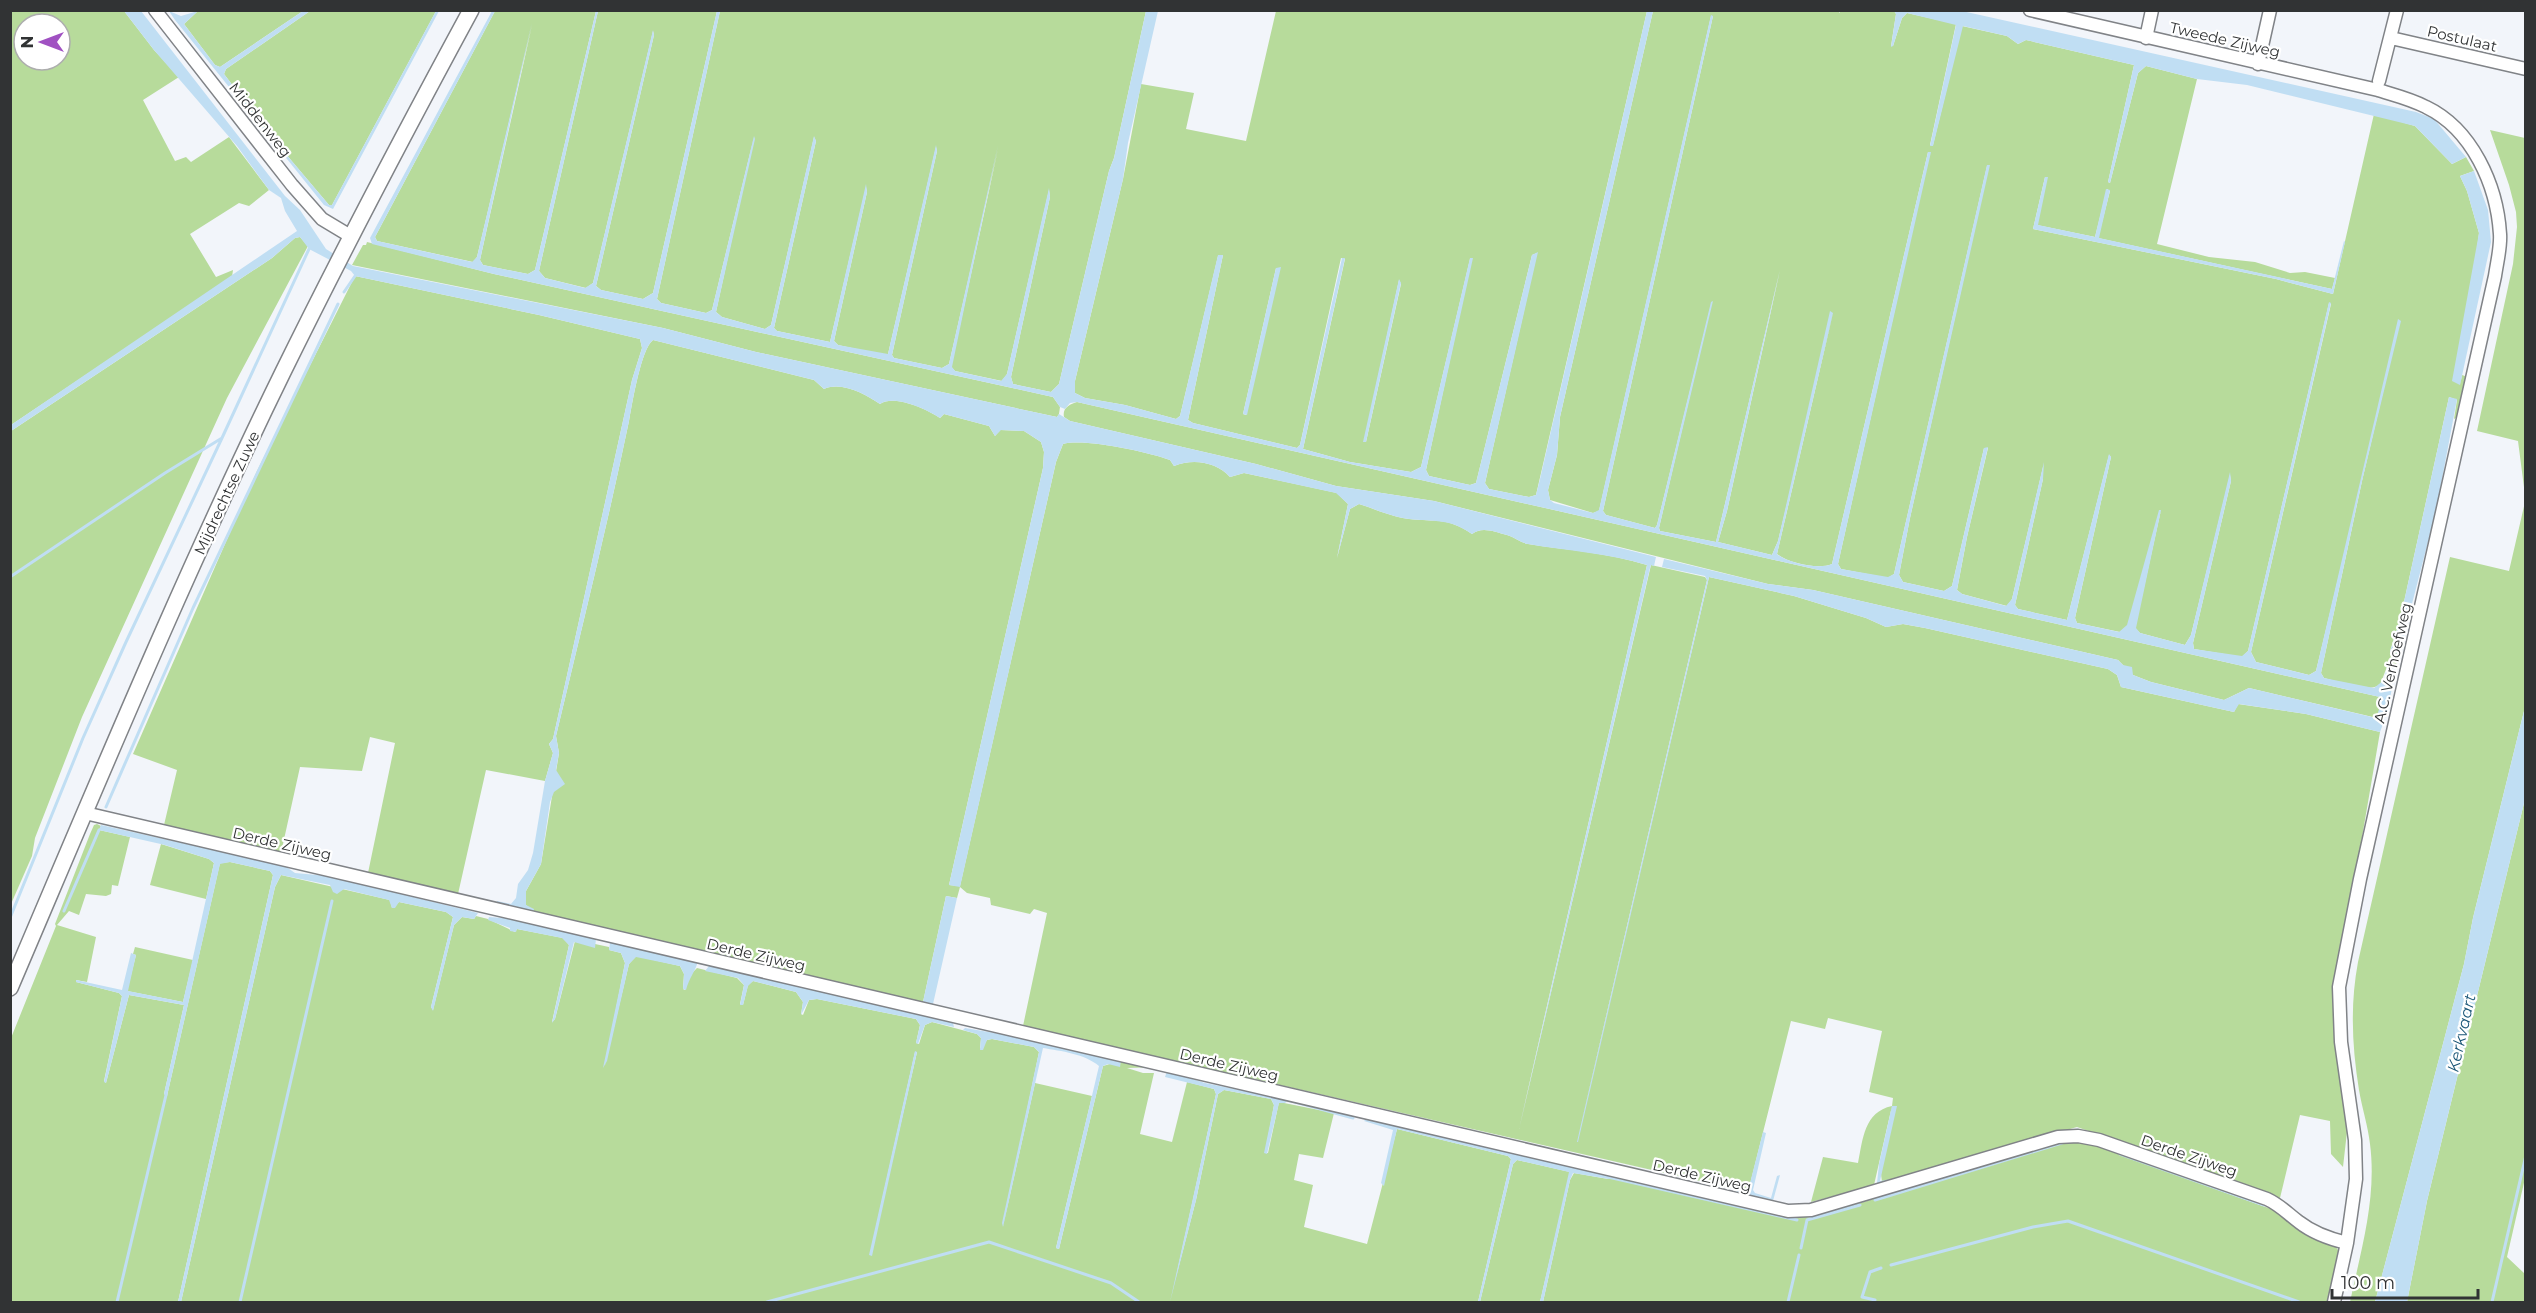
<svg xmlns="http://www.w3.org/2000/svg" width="2536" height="1313" font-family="Montserrat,sans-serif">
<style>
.green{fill:#b7db9b;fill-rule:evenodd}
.water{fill:#c0def3}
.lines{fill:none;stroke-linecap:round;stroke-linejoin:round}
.stream{stroke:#c0def3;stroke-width:3}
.minor-casing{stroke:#808387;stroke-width:15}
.major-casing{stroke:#808387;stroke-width:18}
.minor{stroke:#fff;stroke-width:12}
.major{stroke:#fff;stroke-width:15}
.labels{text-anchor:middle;stroke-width:4.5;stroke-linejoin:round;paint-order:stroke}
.street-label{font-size:15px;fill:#313334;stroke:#fff}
.water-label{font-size:16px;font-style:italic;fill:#1a5677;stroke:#fff}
</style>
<rect width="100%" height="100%" fill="#f2f5fa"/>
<path class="green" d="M1839 10V13L1841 11H1894L1896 14 1891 46H1893L1902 18 1907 13 1956 24 1930 145H1933L1962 26 2007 36 2018 44 2026 40 2134 65 2108 182 2110 183 2138 73 2146 66 2197 79 2157 244 2209 257 2255 262 2290 273 2305 272 2335 278 2332 289 2098 238 2110 191 2107 189 2095 237 2037 225 2047 178 2045 177 2033 229 2276 279 2333 294 2374 114 2415 126 2452 164 2466 157 2474 171 2460 176 2467 191 2479 233 2460 385 2462 375 2468 377 2459 416 2454 419 2457 400 2449 397 2400 620 2390 651 2399 654 2396 665 2388 664 2380 685C2365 693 2340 682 2324 678L2321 673 2362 481 2400 320 2316 671 2309 675 2256 662 2251 652 2331 304 2329 303 2248 651 2242 657 2194 649 2193 643 2231 481 2230 475 2191 635 2185 645 2140 633 2135 628 2161 510 2128 625 2120 632 2077 623 2075 618 2111 457 2109 455 2067 620 2018 609 2015 605 2043 479V467L2012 599 2007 606 1962 594 1957 590 1967 537 1988 448H1984L1952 586 1944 591 1903 582 1899 575 1910 518 1989 165 1987 166 1894 574 1888 578 1841 569 1838 564 1930 152H1928L1832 564C1819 570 1788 563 1777 554L1833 313 1778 541 1772 555 1718 542 1727 511 1780 270 1716 542 1660 531 1659 528 1712 301 1657 525 1655 528 1606 515 1603 511 1713 16H1711L1599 511 1593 513 1550 500 1548 490 1557 455 1560 417 1653 11Z
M10 11H124L154 50 179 77 143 100 175 161 186 157 191 162 229 137 269 190 249 206 239 203 190 234 216 277 233 270 232 277 11 425ZM24 24H60V60H24Z
M198 11H303L220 67 215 65 184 24Z
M310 11H436L332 205H329L274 140 224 74 226 69Z
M495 11H596L535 270 528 274 483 265 480 260 532 25 477 257 473 262 377 241 375 237Z
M598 11H717L653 293 643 299 601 290 596 286 654 35 653 31 593 283 586 288 545 278 539 271Z
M720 11H1146L1114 158 1109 171 1059 384 1051 392 1013 384 1011 377 1050 197 1049 190 1007 374 1002 381 955 371 951 367 998 149 949 364 942 368 894 358 892 355 937 151 936 147 888 354 884 355 838 345 834 341 867 192 866 187 830 342 777 331 774 328 816 141 814 137 771 325 765 329 722 317 716 312 754 137 712 310 706 313 661 303 657 299Z
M1276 11H1647L1536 495 1529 497 1489 489 1485 483 1537 253 1532 255 1476 483 1470 485 1429 476 1426 470 1472 258 1470 259 1421 467 1411 472 1350 462 1303 449 1345 259 1341 258 1300 445 1297 448 1193 423 1188 420 1223 255 1218 256 1180 416 1176 419 1125 405 1085 398 1075 393V381L1123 179 1141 84 1194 93 1186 129 1246 141ZM1276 268H1280L1246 415 1243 414ZM1399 280 1401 284 1366 442H1364Z
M2490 130 2525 138V495L2518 441 2477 431 2513 264 2517 227 2516 212 2509 185Z
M300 237 308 246 227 398 82 717 35 838 32 856 11 904V431L272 258 295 238Z
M367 242 494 274 1053 397 1060 407 1059 414 1057 417 756 352 663 328 352 265 363 245H366Z
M355 276 539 315 640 339 642 348 632 380 553 739 549 744 553 753 545 781 486 770 458 894 368 873 395 743 370 737 362 771 300 767 281 853 164 825 177 770 133 754 257 471Z
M653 340 814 380 824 389C842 381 865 394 880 404 894 394 927 409 940 418L944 414 989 426 995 436 1000 430 1024 431 1041 442 1044 452 1043 468 949 885 960 886 1056 462 1063 444C1084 438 1148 452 1170 460L1174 466C1193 458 1217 462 1230 477L1244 473 1337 493 1348 504 1337 558 1350 509 1359 504C1375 509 1392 517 1409 519 1436 522 1447 517 1472 534 1482 526 1495 532 1507 535 1514 537 1521 543 1528 544 1567 550 1609 553 1647 565L1519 1129 1651 565 1705 577 1707 580 1577 1142 1709 577 1794 596 1866 618 1886 627 1903 624 1925 628 2108 669 2117 675 2121 687 2234 712 2238 704 2306 714 2380 732 2334 1001V1033L2348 1123 2343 1167 2331 1154 2330 1121 2300 1115 2280 1198 2077 1127 1882 1182 1881 1174 1892 1106 1874 1185 1811 1202 1823 1157 1858 1163C1863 1139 1864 1112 1892 1106L1893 1098 1869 1092 1882 1031 1828 1018 1825 1029 1791 1021 1748 1192 1219 1071 1104 1049 1023 1026 1047 913 1034 909 1030 914 991 905 990 898 967 893 960 887 957 898 946 896 923 1002 533 913 526 905V891L541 864 559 753 556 736C581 631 607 527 629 421 632 404 641 349 653 340Z
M1077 402 2380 697V707L2377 718 2249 688 2224 700 2151 682 2133 675 2118 660 1813 590 1768 584 1434 501 1336 486 1256 464 1070 421 1064 417C1062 408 1070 404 1077 402Z
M2525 502V707L2473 918 2464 964 2375 1302H2350C2361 1250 2377 1198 2370 1144 2368 1126 2362 1108 2359 1090 2352 1047 2350 1005 2358 962L2450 557 2509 571Z
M2525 799 2526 1174 2507 1257 2525 1274V1302H2407L2427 1201Z
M97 824 101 826 99 830 130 837 118 886 112 885 111 894 106 896 86 894 79 915 69 911 57 925 96 937 87 982 76 980V982L119 993 122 996 104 1081 106 1083 129 995 184 1005 164 1094 167 1096 220 863 230 862 270 871 273 875 178 1302H11V1038L56 926 55 924 90 834 94 825Z
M161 844 209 859 214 863 206 899 150 885Z
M281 875 390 900 392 908 399 902 446 912 453 917 431 1007 433 1010 454 925 462 917 474 919 476 916 488 919 515 932 517 929 563 938 569 945 552 1022 555 1019 575 941 594 947 595 944 609 947V950L621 953 625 963 605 1065 629 964 636 956 680 966 684 974 683 989 685 990 690 975 697 968 737 978 744 985 740 1004 743 1005 748 985 753 981 796 992 803 1002 801 1014 803 1015 809 1000 817 999 916 1019 920 1025 916 1043 919 1044 925 1025 932 1022 977 1034 981 1038 980 1049 987 1040 992 1039 1034 1047 1039 1052 1003 1226 1035 1083 1092 1096 1056 1248 1059 1249 1103 1066 1120 1061 1159 1067 1127 1068 1143 1073H1154L1140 1134 1172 1142 1187 1082 1214 1089 1216 1094 1176 1277 1196 1200 1218 1094 1224 1090 1271 1099 1274 1105 1265 1153H1268L1279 1102 1334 1113 1323 1158 1299 1154 1294 1180 1313 1185 1304 1227 1367 1244 1397 1129 1508 1156 1511 1159 1478 1302H181L275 887ZM915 1052H917L871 1255 870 1254Z
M135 947 193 960 183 1002 127 991 136 955 133 954Z
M2065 1141 2091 1144 2271 1209 2334 1245 2339 1251 2327 1302H1543L1570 1180 1574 1173 1608 1179 1610 1175 1811 1218Z
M1517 1160 1570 1172 1540 1302H1480L1513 1164Z"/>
<path class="water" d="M124 11H141L285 196 300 210 326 249 353 266 663 328 756 352 1057 417 1059 414 1070 421 1256 464 1336 486 1434 501 1656 557 1654 566 1651 565 1650 568 1519 1130 1647 565C1609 553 1567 551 1528 544 1521 543 1514 537 1507 535 1495 532 1482 526 1472 534 1449 518 1435 522 1409 519 1392 517 1375 509 1359 504L1350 509 1337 558 1348 504 1336 493 1244 473 1230 477C1217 462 1193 458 1174 466L1170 460C1148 452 1084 438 1063 444L1056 462 960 887 949 885 1043 468 1044 452 1041 442 1024 431 1001 430 995 436 989 426 944 414 940 418C928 410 894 394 880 404 865 394 842 381 824 389L814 380 653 340C641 349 632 404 629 421 607 527 581 631 556 736L559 753 556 770 565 784 554 792 550 802 541 864 526 891V905L534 909 533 913 497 905V901L511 904 516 898 518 884 528 870 533 853 545 781 553 753 549 744 553 739 632 380 642 348 640 339 539 315 355 276 351 271 309 249 300 237 295 238 272 258 11 431V425L297 231 285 211 281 198 269 190 237 146 154 50Z
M169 11 181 16 198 11 184 24 215 65 220 67 303 11H310L226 69 224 74 274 140 329 205H332L436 11H439L333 209 324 205 175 20Z
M492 11H495L375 237 377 241 472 262 477 257 532 22 480 260 483 265 528 274 535 270 596 11H598L539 271 545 278 585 288 593 283 653 30 654 35 596 286 601 290 643 299 653 293 717 11H720L657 299 661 303 706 313 712 310 754 136 755 139 716 312 722 317 765 329 771 325 814 136 816 141 774 328 777 331 830 342 866 184 867 192 834 341 838 345 888 354 936 145 937 151 892 355 894 358 942 368 949 364 998 145 952 367 955 371 1001 381 1007 374 1049 188 1050 197 1011 377 1013 384 1051 392 1059 384 1109 171 1114 158 1146 11H1158L1128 143 1123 179 1075 381V393L1085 398 1125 405 1176 419 1180 416 1218 255H1223L1188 420 1193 423 1297 448 1300 445 1342 258H1345L1303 449 1350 462 1411 472 1421 467 1470 258H1473L1426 470 1429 476 1470 485 1476 483 1532 255 1538 252 1485 483 1489 489 1529 497 1536 495 1540 479 1647 11H1653L1560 417 1557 455 1548 490 1550 500 1554 503 1593 513 1599 510 1711 15 1713 16 1603 511 1606 515 1655 528 1657 525 1711 302 1713 301 1659 528 1660 531 1716 542 1780 269 1727 511 1718 542 1772 555 1778 541 1830 311 1833 313 1777 554C1787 563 1819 570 1832 564L1928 152H1931L1838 564 1841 569 1888 577 1894 574 1987 165H1990L1910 518 1899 575 1903 582 1944 591 1952 586 1984 448 1988 447 1967 537 1957 590 1962 594 2006 606 2012 599 2044 462 2043 479 2015 605 2018 609 2067 620 2109 454 2111 457 2075 618 2077 623 2119 632 2127 625 2159 510H2161L2136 628 2140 633 2185 645 2191 635 2230 472 2231 481 2193 643 2194 649 2242 656 2248 651 2329 302 2331 303 2251 652 2256 662 2309 675 2316 671 2398 319 2401 321 2362 481 2321 673 2324 678 2374 688 2384 680 2388 664 2396 665 2388 710 2380 732 2306 714 2239 704 2234 712 2121 687 2117 675 2108 669 1925 628 1903 624 1886 627 1866 618 1794 596 1709 577 1578 1142H1577L1707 580 1705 576 1662 567 1664 559 1768 584 1813 590 2118 660 2123 665 2132 667 2133 675 2151 682 2224 700 2249 688 2376 718 2380 707V697L1077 402 1070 403 1065 409 1060 407 1053 397 494 274 372 244 370 238Z
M1894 11H1962L2416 112 2434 119 2466 157 2452 164 2415 126 2247 85 2197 79 2146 66 2138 73 2110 183 2108 182 2134 65 2026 40 2018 44 2007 36 1963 26 1933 146H1930L1956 25 1907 13 1902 18 1893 46 1891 47 1896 14Z
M2474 171 2488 210 2491 242 2460 385 2452 381 2479 233 2467 191 2460 176Z
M2045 177H2048L2038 225 2095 237 2106 189 2110 190 2099 238 2332 289 2344 241 2345 242 2333 294 2276 279 2033 229Z
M1281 267 1247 415 1243 414 1276 268Z
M1399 279 1401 283 1366 442H1363Z
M2449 397 2457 399 2436 511 2399 654 2390 652 2400 620Z
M2525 707V799L2427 1201 2407 1302H2375L2464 964 2473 918Z
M101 825 285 866 295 873 328 876 478 913 474 919 462 917 454 925 433 1011 431 1007 453 917 446 912 399 902 395 908H392L389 900 344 889 337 894 333 892 330 885 281 875 275 887 181 1302H178L273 875 270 871 230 862 220 864 167 1096 164 1094 184 1005 129 995 106 1083 104 1082 122 996 119 993 76 982V980L122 990 131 953 136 955 128 991 183 1002 214 863 209 859 165 845 99 830Z
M946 896 957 898 933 1004 923 1002Z
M489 917 515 919 596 939 595 948 574 942 555 1019 552 1023 569 945 562 938 517 929 516 932 510 931V928L488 920Z
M610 943H622L698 961C696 970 689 978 686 990L683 989 684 974 680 966 636 957 629 964 607 1061 603 1068 625 963 621 953 609 950Z
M709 966 859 998 953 1023 954 1027 932 1022 925 1025 918 1044 916 1043 920 1025 916 1019 817 999 809 1000 801 1015 803 1002 796 992 753 981 748 986 743 1005H740L744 985 738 978 705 971Z
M965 1028 1047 1042 1121 1061 1120 1067 1108 1064 1103 1066 1059 1249 1056 1248 1099 1066C1085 1054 1061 1051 1043 1048L1003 1227 1002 1223 1039 1052 1034 1047 992 1039 987 1040 983 1050H980L981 1038 977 1034 963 1030Z
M915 1051 917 1052 872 1256 869 1255Z
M1167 1071 1205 1083 1288 1100 1285 1103H1279L1267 1154 1264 1153 1274 1105 1271 1099 1224 1090 1218 1094 1196 1200 1170 1302 1216 1094 1214 1089 1165 1077Z
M1892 1106H1897L1880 1181 1909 1176 1872 1186 1877 1183 1879 1164Z
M1366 1119 1610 1175 1609 1179 1573 1173 1570 1180 1543 1302H1540L1569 1172 1517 1160 1513 1164 1480 1302H1478L1511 1159 1508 1156 1397 1129 1384 1186 1381 1183 1393 1130 1364 1121Z
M1763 1132 1766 1133 1753 1190 1755 1193 1771 1198 1777 1176 1780 1175 1773 1201 1735 1193 1736 1189 1748 1191Z"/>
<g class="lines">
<path class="stream" d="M344 292 355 276
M222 438 309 249
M10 577 165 473 222 438 126 642 83 738 10 918
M106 807 193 608 338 304
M64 911 99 830
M1288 1100 1353 1118
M2120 1154 2264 1205
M1608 1177 1797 1220
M1875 1200 2065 1142
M1801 1248 1807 1220 1860 1205
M1891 1265 2033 1227 2068 1221 2299 1302
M1875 1300 1862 1297 1870 1272 1881 1268
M117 1302 166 1095
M240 1302 332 901
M767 1302 989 1242 1111 1283 1139 1302
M1788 1302 1799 1255
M2492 1302 2526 1155"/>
<defs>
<path id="minor" d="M155 10 292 185 322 219 352 237
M2030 10 2378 90C2394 95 2411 99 2426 107 2472 129 2497 185 2500 234 2501 247 2497 262 2495 276L2360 879 2339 987 2341 1042 2355 1140 2356 1179 2347 1243 2334 1302
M2146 38 2152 10
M2391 38 2526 69
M2258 64 2270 10
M2379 81 2397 10
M85 813 1788 1211 1811 1210 2058 1137 2078 1136 2099 1140 2267 1199C2280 1205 2287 1213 2299 1222 2313 1233 2330 1239 2347 1243"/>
<path id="major" d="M10 988C98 782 184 574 283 372 343 250 406 130 471 10"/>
</defs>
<use href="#minor" class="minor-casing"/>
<use href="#major" class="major-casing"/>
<use href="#minor" class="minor"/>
<use href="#major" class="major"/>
</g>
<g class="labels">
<g class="street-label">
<text transform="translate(2462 39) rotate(13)" y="5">Postulaat</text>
<text transform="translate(2225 40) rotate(13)" y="5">Tweede Zijweg</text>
<text transform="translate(260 120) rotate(52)" y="5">Middenweg</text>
<text transform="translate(227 493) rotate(-65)" y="5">Mijdrechtse Zuwe</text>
<text transform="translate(2393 663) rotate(-77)" y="5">A.C. Verhoefweg</text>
<text transform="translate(282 844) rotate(13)" y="5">Derde Zijweg</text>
<text transform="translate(756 955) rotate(13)" y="5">Derde Zijweg</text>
<text transform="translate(1229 1065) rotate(13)" y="5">Derde Zijweg</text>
<text transform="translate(2189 1156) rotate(19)" y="5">Derde Zijweg</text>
<text transform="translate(1702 1176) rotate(13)" y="5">Derde Zijweg</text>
</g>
<g class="water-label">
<text transform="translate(2461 1033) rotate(-77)" y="6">Kerkvaart</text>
</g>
</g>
<rect width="2536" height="1313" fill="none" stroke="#313334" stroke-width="24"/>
<g transform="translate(42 42) rotate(270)"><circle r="28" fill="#ffffff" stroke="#adadae" stroke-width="1.5"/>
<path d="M0-4.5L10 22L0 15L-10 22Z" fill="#a051c2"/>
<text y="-9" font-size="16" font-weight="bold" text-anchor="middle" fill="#313334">N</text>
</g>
<path d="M2332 1289v9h146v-9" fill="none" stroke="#313334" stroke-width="3"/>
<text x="2341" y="1289" font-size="18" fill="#313334" stroke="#ffffff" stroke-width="4.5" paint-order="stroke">100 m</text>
</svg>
